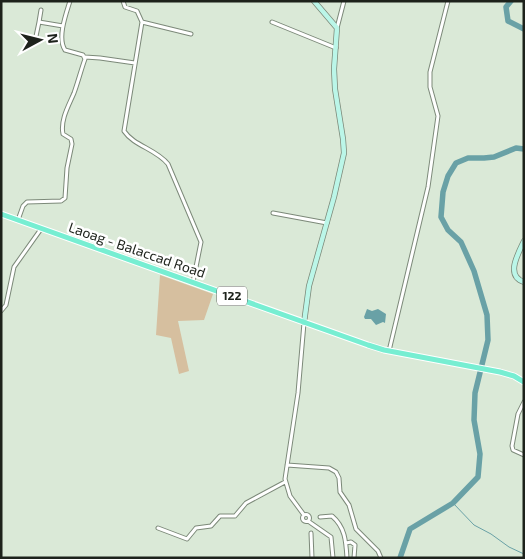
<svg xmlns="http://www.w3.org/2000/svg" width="525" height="559" font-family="'Exo 2',sans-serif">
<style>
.green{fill:#d6bf9f}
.water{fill:#69a1a6}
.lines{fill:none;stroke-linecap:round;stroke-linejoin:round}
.stream{stroke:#69a1a6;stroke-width:1}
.river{stroke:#69a1a6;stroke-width:5.5}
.street-casing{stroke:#7c8979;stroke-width:5}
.secondary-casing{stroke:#7c8979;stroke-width:6}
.primary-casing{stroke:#fff;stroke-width:7}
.street{stroke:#fff;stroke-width:3}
.secondary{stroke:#bbf6e8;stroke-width:4.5}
.primary{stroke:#77eed2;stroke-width:5}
.labels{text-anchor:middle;stroke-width:5;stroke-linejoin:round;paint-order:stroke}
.shield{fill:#fff;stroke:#61645f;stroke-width:1}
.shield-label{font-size:12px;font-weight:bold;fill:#1d221b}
.street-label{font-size:14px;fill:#1d221b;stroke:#fff}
</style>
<rect width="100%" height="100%" fill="#dae9d7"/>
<path class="green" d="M160 275 213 294 204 320 178 321 189 371 179 374 171 338 156 335Z"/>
<path class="water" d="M367 309 372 311 378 309 386 314 385 323 383 322 376 325 371 319H365L364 317Z"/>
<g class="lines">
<path class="stream" d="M453 503 474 525 491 534 509 547 524 554"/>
<path class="river" d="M511 1 506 7 508 21 524 29
M400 558 410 529 453 503 478 477 480 454 474 420 475 393 488 340 487 315 474 271 461 242 448 230 441 217 443 192 448 176 456 163 468 158H484L494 157 516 148 524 149"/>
<defs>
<path id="street" d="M123 1 125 7 137 11 142 22 124 131C134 146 156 149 168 164L201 242 193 282
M41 10 39 22 63 26
M142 22 191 34
M272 22 336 48
M337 28 344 1
M35 41 39 22
M85 57 100 58 135 63
M273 213 327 223
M18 220 23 206 27 202 61 201 65 198 67 168 72 144 71 139 63 134C60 120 69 105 74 93 78 82 81 70 85 59L83 55 65 50C57 38 66 14 70 1
M1 311 6 305 14 267 41 229
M304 323 298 393 285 479 290 496 304 515
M389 351 428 187 438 116 430 87V72L448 1
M524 402 518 414 512 446 513 450 524 455
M287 465 329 468 336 472 339 478 340 492 349 505 356 529 378 551 381 558
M302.5 518a3.5 3.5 0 1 1 7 0a3.5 3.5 0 1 1-7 0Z
M320 517 332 516C345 527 346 541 347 558
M308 521 331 537 333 558
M158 528 187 539 196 528 211 526 220 516H235L246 503 285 482
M311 533 312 558
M346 543 351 542 355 545 354 558"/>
<path id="secondary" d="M524 241C518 254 505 276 524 282
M304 323 309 286 334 197 344 153 343 139 335 89 334 69 337 28 314 1"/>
<path id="primary" d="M1 214 368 345 384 350 500 372 514 376 524 382"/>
</defs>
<use href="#street" class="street-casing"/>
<use href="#secondary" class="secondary-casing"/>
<use href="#primary" class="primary-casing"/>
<use href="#street" class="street"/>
<use href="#secondary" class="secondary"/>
<use href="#primary" class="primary"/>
</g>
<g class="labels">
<rect class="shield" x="217" y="286.5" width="30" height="19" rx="4"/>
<g class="shield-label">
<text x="232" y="300">122</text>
</g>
<g class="street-label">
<text transform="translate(137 250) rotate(19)" y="5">Laoag - Balaccad Road</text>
</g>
</g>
<rect width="525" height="559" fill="none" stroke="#1d221b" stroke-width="5"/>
<g transform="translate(40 40) rotate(83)" stroke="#ffffff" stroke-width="4" paint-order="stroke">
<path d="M0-4L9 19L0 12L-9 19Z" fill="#1d221b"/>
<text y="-8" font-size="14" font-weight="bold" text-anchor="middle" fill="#1d221b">N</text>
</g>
</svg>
